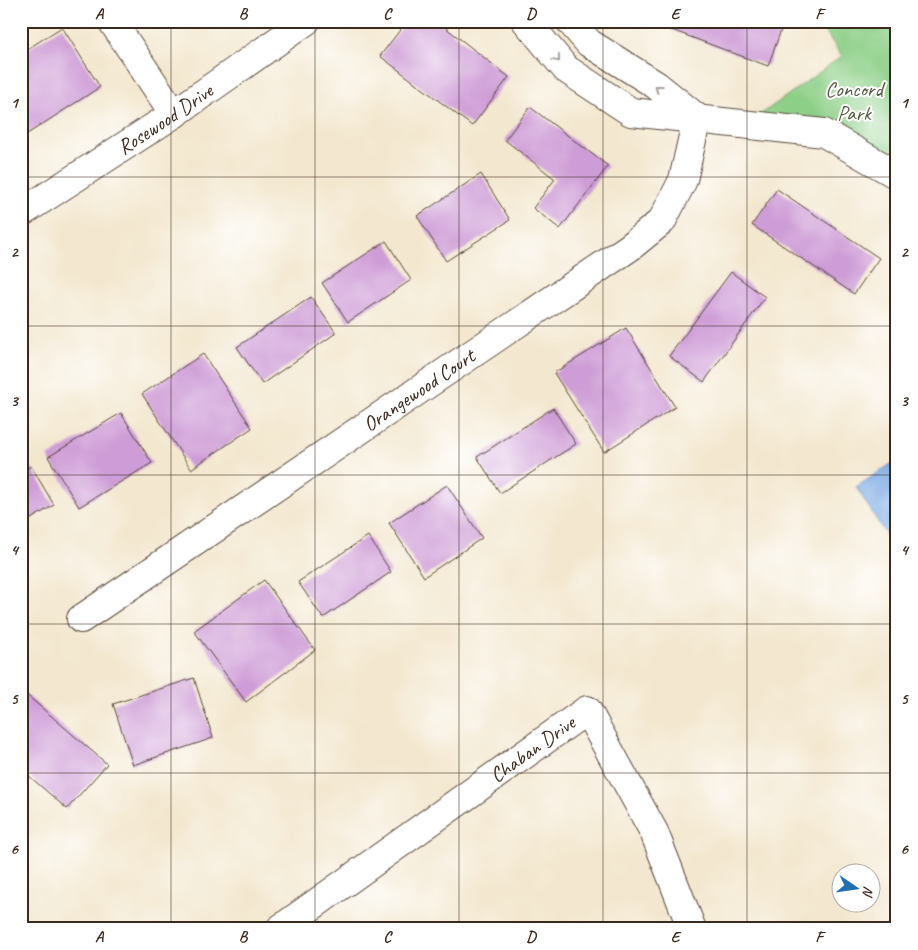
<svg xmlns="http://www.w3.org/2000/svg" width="918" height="950" font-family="Caveat,sans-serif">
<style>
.green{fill:#8dcf87;stroke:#647c52}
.water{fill:#79a8e3;stroke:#5a6980}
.building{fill:#ce9cd6}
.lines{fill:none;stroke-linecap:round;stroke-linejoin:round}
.minor-casing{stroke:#574639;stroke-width:30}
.minor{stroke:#fff;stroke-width:28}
.oneway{stroke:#a79f9a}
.grid{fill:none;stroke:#3b2a1e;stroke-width:1;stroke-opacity:0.55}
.labels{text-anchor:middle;stroke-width:4;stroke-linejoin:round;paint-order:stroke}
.park-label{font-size:21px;fill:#545c3e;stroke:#fff}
.street-label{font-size:21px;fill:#3b2a1e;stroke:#fff}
.neatline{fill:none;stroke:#3b2a1e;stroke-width:2}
.grid-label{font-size:16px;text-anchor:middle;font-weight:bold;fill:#3b2a1e}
</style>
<rect width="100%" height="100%" fill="#fff"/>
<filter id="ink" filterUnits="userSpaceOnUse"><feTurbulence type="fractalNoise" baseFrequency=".02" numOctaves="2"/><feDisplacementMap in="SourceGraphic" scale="10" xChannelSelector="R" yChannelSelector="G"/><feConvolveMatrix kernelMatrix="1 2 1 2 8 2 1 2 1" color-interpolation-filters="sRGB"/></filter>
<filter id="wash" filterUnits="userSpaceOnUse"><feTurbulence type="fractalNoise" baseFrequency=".0096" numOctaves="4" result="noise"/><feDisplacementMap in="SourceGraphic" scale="20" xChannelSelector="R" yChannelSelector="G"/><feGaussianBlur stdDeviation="1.12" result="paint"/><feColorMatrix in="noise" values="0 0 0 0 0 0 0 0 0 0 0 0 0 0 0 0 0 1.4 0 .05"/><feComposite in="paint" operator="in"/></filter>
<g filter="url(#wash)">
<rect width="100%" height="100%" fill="#f3e7cf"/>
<path class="green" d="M818 21H897V175L834 138 749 123 842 56Z"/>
<path class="water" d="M897 460V532L888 538 856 487Z"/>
<g id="blocks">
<path class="building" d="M407 21H437L509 77 472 126 380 56Z
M663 21H781L784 22 768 66 661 26Z
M62 27 100 87 21 138V53Z
M530 107 608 166 560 229 533 208 555 179 505 140Z
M481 174 510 220 446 261 417 216Z
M777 189 879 258 854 294 752 225Z
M386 241 411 280 348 322 322 283Z
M731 272 765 297 704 382 669 356Z
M311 297 336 333 262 384 237 347Z
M626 328 675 407 604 452 554 373Z
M203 354 252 428 191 469 142 394Z
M553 408 576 444 500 493 477 457Z
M121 413 152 463 79 507 48 457Z
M31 466 54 505 21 525V472Z
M447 485 482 538 424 577 389 523Z
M368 536 391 572 323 618 298 582Z
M264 580 315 650 246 702 194 631Z
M194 678 213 738 133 765 113 704Z
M21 690 107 764 67 809 21 769Z"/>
</g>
</g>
<g filter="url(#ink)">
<use href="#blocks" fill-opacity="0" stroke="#574639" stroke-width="1"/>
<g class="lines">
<defs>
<g id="minor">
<path d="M112 21 174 114"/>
<path d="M526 21 566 69 631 112 824 133 897 175"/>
<path d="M570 21 589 43 656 85 697 118"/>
<path id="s1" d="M21 213 174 114 306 21"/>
<path id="s2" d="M81 619 630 247 662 221 683 180 697 118"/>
<path id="s3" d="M280 929 587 710 654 832 692 929"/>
</g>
</defs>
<use href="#minor" class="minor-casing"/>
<use href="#minor" class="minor"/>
</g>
<defs><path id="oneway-chevron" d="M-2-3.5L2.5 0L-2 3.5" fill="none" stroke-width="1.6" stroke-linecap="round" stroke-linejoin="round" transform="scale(1.25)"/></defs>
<g class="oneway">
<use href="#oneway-chevron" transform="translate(557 59) rotate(50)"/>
<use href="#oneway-chevron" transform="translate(658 88) rotate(-143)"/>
</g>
</g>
<path class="grid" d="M171 21V929M315 21V929M459 21V929M603 21V929M747 21V929M21 177H897M21 326H897M21 475H897M21 624H897M21 773H897"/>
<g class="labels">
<g class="park-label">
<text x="854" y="96">Concord<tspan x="854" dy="24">Park</tspan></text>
</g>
<g class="street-label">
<text dy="7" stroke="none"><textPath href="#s1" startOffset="172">Rosewood Drive</textPath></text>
<text dy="7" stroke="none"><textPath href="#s2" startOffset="408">Orangewood Court</textPath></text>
<text dy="7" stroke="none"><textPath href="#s3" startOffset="310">Chaban Drive</textPath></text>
</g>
</g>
<rect width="918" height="950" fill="none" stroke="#fff" stroke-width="55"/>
<g transform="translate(856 888) rotate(103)"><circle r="24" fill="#ffffff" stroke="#b1aaa5"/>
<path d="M0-4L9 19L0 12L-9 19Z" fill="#1f6fb2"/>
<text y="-8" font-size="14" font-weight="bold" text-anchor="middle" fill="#3b2a1e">N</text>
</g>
<rect x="28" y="28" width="862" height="894" class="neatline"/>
<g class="grid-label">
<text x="99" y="19">A</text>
<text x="243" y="19">B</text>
<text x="387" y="19">C</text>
<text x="531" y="19">D</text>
<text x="675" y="19">E</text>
<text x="819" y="19">F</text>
<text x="14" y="108">1</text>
<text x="904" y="108">1</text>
<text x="14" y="257">2</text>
<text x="904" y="257">2</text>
<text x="14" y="406">3</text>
<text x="904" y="406">3</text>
<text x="14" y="555">4</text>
<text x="904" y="555">4</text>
<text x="14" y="704">5</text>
<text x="904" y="704">5</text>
<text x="14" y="854">6</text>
<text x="904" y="854">6</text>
<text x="99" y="942">A</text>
<text x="243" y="942">B</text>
<text x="387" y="942">C</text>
<text x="531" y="942">D</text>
<text x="675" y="942">E</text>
<text x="819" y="942">F</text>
</g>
</svg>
